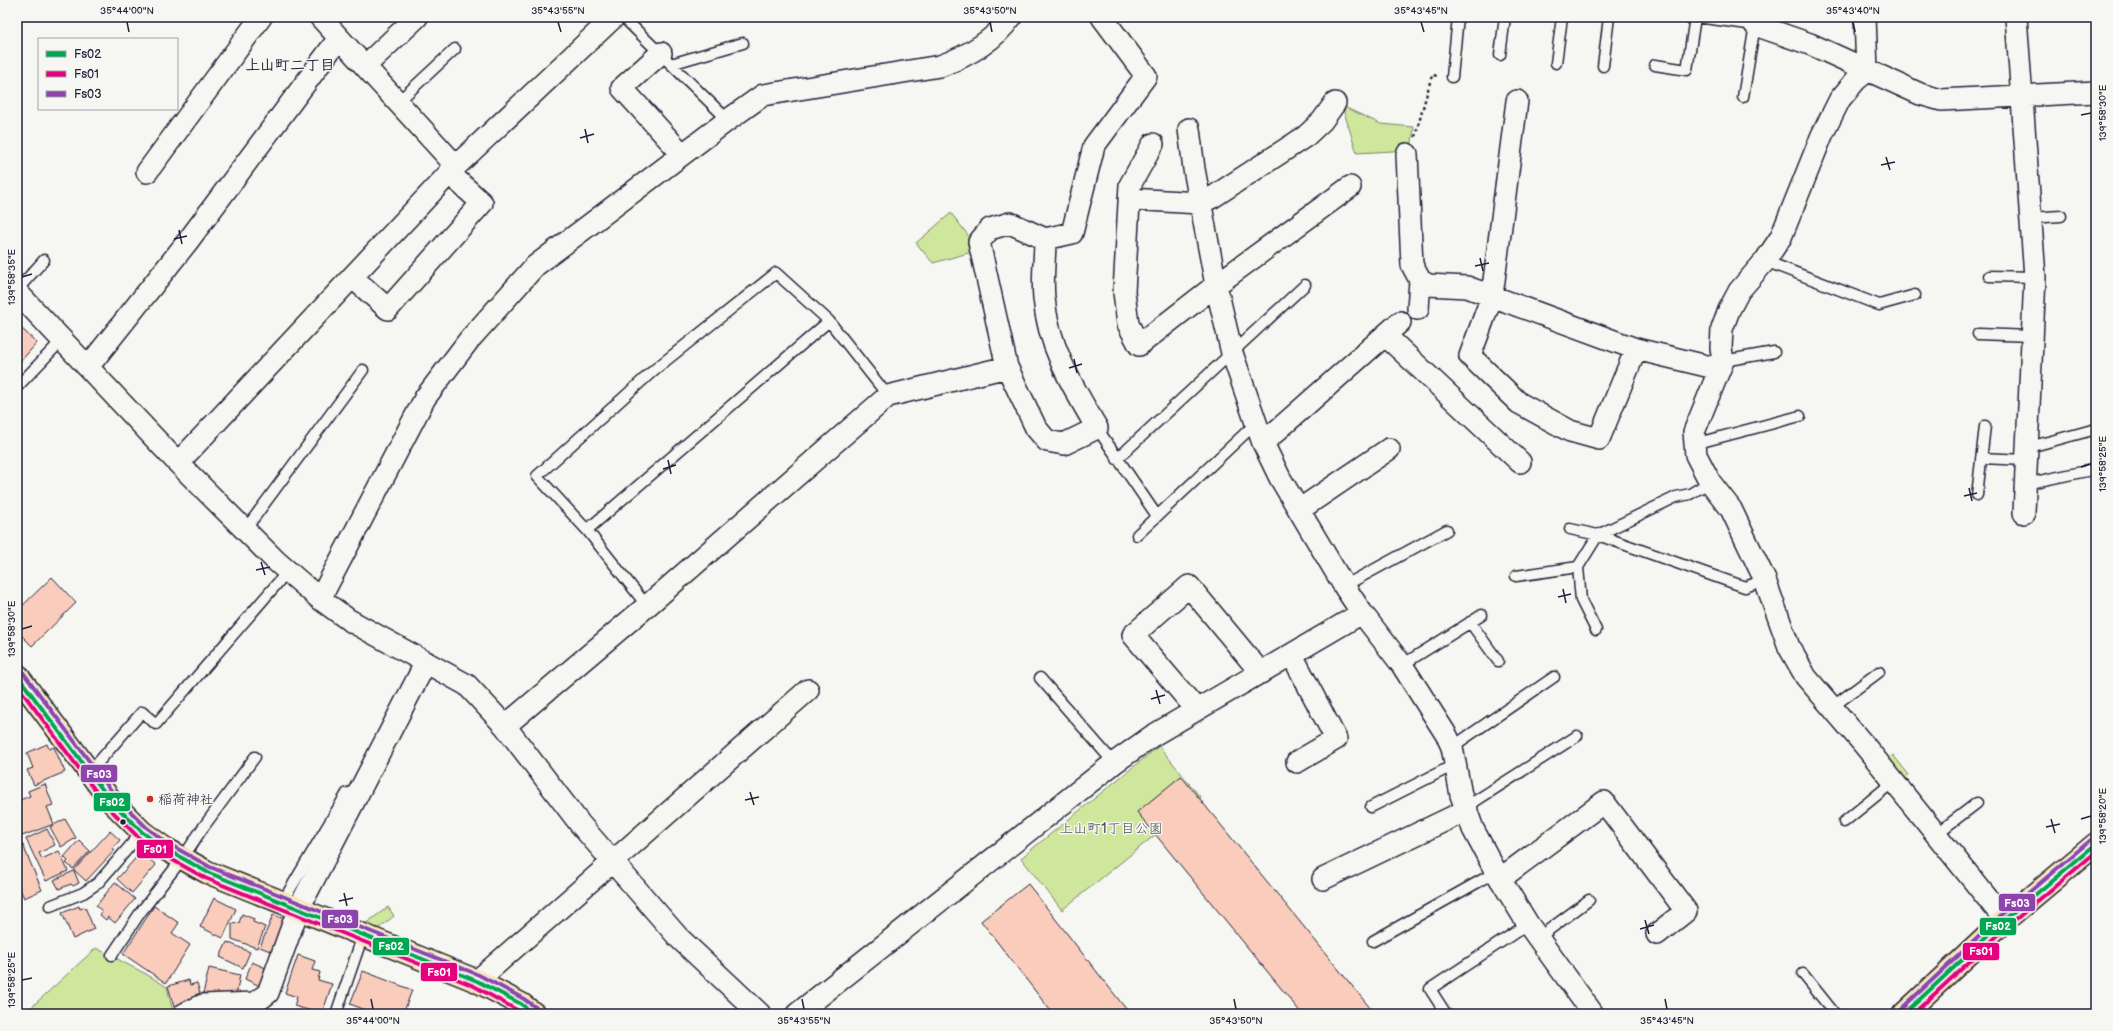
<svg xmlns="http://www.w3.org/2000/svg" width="2113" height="1031" font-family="'Balsamiq Sans','Klee One',sans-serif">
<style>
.green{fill:#cfe79d;stroke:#78846c}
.building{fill:#f9ccbb;stroke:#22223b}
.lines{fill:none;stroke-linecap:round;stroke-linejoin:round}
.lane-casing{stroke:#22223b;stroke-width:13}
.street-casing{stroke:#22223b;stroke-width:24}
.primary-casing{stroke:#22223b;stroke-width:25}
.path{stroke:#22223b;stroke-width:2.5;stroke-dasharray:3 3;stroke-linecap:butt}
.lane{stroke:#f6f6f2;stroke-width:10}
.street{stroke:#f6f6f2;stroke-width:21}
.primary{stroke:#f9df96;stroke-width:22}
.bus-1-casing{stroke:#f6f6f2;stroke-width:7}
.bus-2-casing{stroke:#f6f6f2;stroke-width:7}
.bus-3-casing{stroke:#f6f6f2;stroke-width:7}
.bus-1{stroke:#00a651;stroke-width:4}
.bus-2{stroke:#e5007d;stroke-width:4}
.bus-3{stroke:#8e44ad;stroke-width:4}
.ticks{fill:none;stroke:#22223b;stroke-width:1.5}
.poi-dot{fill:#c8321e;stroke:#f6f6f2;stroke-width:1.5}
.bus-dot{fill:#22223b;stroke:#f6f6f2;stroke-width:1.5}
.labels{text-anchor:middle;stroke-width:3;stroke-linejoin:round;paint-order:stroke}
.poi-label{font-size:14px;fill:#22223b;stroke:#f6f6f2;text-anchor:start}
.park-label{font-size:14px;fill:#4d5354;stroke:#f6f6f2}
.neighbourhood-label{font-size:15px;font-weight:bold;fill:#22223b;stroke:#f6f6f2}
.line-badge{stroke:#f6f6f2;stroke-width:1.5}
.badge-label{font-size:11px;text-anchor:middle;font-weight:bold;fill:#fff}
.neatline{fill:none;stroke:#22223b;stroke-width:1.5}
.ticks-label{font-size:10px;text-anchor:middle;fill:#22223b}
</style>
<rect width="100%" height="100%" fill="#f6f6f2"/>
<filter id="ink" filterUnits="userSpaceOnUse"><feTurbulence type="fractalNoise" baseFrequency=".025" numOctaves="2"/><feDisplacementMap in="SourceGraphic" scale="8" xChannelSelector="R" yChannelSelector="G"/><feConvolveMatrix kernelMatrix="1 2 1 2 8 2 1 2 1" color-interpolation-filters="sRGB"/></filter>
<g filter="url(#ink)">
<path class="green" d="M1342 106 1381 124 1414 127 1411 150 1357 153Z
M951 213 968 235 972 252 933 263 916 243Z
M1159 746 1201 798 1062 910 1021 858Z
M1893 755 1909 775 1900 783 1884 763Z
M388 907 394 916 378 929 365 924Z
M96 948 146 974 167 987 173 1012 158 1014H24Z"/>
<path class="building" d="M21 328 37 343 17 365V332Z
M52 577 76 603 32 646 17 631V611Z
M47 744 49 749 54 747 65 772 34 785 27 770 33 768 27 753Z
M1181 776 1375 1014H1302L1137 812Z
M45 784 53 805 47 807 54 824 22 836 17 823V801L30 796 28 791Z
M65 819 76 838 61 847 50 827Z
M47 829 55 845 39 853 42 859 59 851 68 871 46 881 26 839Z
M110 831 120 840 113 848 115 850 86 881 74 870Z
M79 840 90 851 73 869 66 863 68 861 64 857Z
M22 843 42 890 24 898 17 882V845Z
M141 852 156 865 132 893 117 879Z
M74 871 79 883 73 886 71 884 59 889 54 880Z
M115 882 135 899 115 923 108 917 106 920 100 915 102 911 96 906Z
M1028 884 1130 1014H1053L981 921Z
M214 898 236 909 223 938 200 927Z
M79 906 80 909 85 907 94 929 73 939 62 913Z
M154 906 179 923 172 933 190 945 166 983 123 954Z
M242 914 254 919 253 922 265 927 257 948 232 939V924L239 923Z
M273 915 288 920 275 953 260 947Z
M227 942 250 952 243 968 220 957Z
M298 955 315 961 312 970 320 972 318 980 332 984 322 1014 294 1006 297 997 285 993Z
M252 962 268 969 260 986 245 979Z
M209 968 240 975 235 1001 203 994Z
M363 971 412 990 403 1014H375L350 1004Z
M189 980 190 985 197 983 200 993 195 995 196 1000 174 1007 168 986Z"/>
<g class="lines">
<defs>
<path id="lane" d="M623 17 728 120
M1697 17 1755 25 1743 97
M1500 55 1505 17
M1556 63 1562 17
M671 64 743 43
M1655 65 1687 70 1695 17
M1603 66 1609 17
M1452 77 1458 17
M399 101 455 49
M2030 218 2061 216
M1765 261 1879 305 1915 295
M1989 276 2035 277
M17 290 44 260
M1978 334 2031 336
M1723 361 1774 352
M17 387 62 340
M1097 428 1157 516
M1694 444 1800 416
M2026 448 2096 429
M1981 458 2026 460
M1117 459 1305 285
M2025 484 2096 469
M1977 495 1985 426
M1570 529 1598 535 1745 587 1765 580
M245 530 363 370
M587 530 829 321
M1137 535 1255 424
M1516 576 1578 567
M1344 586 1447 530
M647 606 587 530 537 476 654 370 776 273 829 321 888 396
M1470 622 1498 661
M1596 630 1581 600 1578 567 1598 535 1676 497 1690 494 1710 482
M1402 665 1482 615
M1040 678 1114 763
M1832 707 1879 672
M1452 747 1554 677
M89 773 142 712 156 724 288 571
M1371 807 1454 765
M1466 807 1577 736
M1844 822 1893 782
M1935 835 1977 803
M282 903 347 793
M50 906 83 893 98 883 142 832
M1538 938 1589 900
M1373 941 1496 872
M112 955 140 913 182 859 202 829 255 757
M1803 974 1835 1014
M336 1014 363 935
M1446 1014 1430 989 1528 924"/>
<path id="street" d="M320 17 456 166
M1865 17 1867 71 1856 80 1840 99 1822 135 1781 237 1765 261 1739 291 1729 310 1722 329 1721 348 1723 361 1694 432 1696 455 1710 482 1731 509 1765 580 1789 647 1806 677 1865 746 2005 920
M2016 17 2035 277 2024 513
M1755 25 1810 44 1920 94 1941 100 2096 92
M661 53 622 88 682 154
M365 66 417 17
M1517 101 1492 296 1470 356 1519 403 1570 431 1599 439 1636 349
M1189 129 1194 169 1216 285 1232 353 1263 443 1280 478 1344 586 1362 613 1402 665 1447 736 1452 747 1461 795 1473 829 1496 872 1528 924 1593 1014
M1153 144 1130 185 1124 292 1128 324 1139 345 1216 285 1350 187
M1407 154 1412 265 1420 280 1428 285 1467 287 1636 349 1719 369
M147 172 261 17
M1129 199 1200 203 1213 197 1306 136 1322 121 1335 103
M1010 223 1045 239C1045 258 1042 279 1044 298 1048 347 1073 387 1097 428L1064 444 1047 441 1036 428 1007 367 979 242 990 229Z
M1045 239 1072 233 1094 146 1146 76 1102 17
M352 277 388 309 482 203 449 173
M17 292 178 463 276 561 320 599 349 620 467 685 505 726 580 824 678 937 760 1014
M1418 309 1420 280
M1385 335 1520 462
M88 367 188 241 339 38
M1263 443 1400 322
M178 463 456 166 614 17
M1299 510 1389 449
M320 599 425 398 469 340 535 266 728 120 763 95 940 66C968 56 993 42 1011 17
M1292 655 1336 739 1297 762
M1196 709 1133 635 1189 586 1261 673
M505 726 647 606 888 396 1007 367
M1323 879 1467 810
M1500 879 1604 802 1686 911 1657 934
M477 981 808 690
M184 1014 203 1005 255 1003 268 993 298 910 426 662
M797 1014 1114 763 1152 736 1362 613"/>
<path id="primary" d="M17 675 111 801 142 832 164 848 207 872 477 981 521 1004 534 1014
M1904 1014 2005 920 2096 844"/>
</defs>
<use href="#lane" class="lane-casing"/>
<use href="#street" class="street-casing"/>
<use href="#primary" class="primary-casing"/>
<path class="path" d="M1415 137 1432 75 1438 76"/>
<use href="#lane" class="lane"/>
<use href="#street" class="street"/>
<use href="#primary" class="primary"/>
<defs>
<path id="bus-1" d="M17 675 111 801 142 832 164 848 207 872 477 981 521 1004 534 1014
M1904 1014 2005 920 2096 844"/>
<path id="bus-2" d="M17 685 106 805 138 837 160 853 205 878 474 986 524 1014
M1913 1014 2009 925 2096 852"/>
<path id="bus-3" d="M22 671 116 797 146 827 167 843 210 867 479 975 524 999 538 1009
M1900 1010 2001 916 2092 839"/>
</defs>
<use href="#bus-1" class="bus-1-casing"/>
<use href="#bus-2" class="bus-2-casing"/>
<use href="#bus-3" class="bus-3-casing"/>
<use href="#bus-1" class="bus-1"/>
<use href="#bus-2" class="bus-2"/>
<use href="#bus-3" class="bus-3"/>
</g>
</g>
<path class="ticks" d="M127 22 129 32M558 22 561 32M990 22 992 32M1421 22 1424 32M1853 22 1855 32M2081 115 2091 113M585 129 588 143M580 138 594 134M1886 157 1890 170M1881 165 1895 162M179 230 182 244M174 239 187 236M1480 258 1483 271M1475 266 1489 263M22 277 32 274M1074 359 1077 373M1069 368 1082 364M668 460 671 474M2081 467 2091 464M663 469 676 465M1969 488 1972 501M1964 496 1977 493M261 562 265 575M256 570 270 567M1563 589 1566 603M1558 597 1571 594M22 629 32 626M1156 690 1160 704M1151 699 1165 695M750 792 754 805M745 800 759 797M2051 819 2055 833M2081 819 2091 816M2046 827 2060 824M344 893 347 906M339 901 353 898M1645 920 1649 934M1640 929 1654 925M22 980 32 978M371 999 373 1009M802 999 804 1009M1234 999 1236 1009M1665 999 1667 1009"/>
<circle class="poi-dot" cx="150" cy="799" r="4"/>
<circle class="bus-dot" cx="123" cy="822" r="3.5"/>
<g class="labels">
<g class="poi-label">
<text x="158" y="804">稲荷神社</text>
</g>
<g class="park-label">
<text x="1111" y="833">上山町1丁目公園</text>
</g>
<g class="neighbourhood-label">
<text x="290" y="70">上山町二丁目</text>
</g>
</g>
<g class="line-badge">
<rect x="80" y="764" width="38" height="19" rx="4" fill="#8e44ad"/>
<rect x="93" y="792" width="38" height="20" rx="4" fill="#00a651"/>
<rect x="136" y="839" width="38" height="20" rx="4" fill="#e5007d"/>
<rect x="1998" y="893" width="38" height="19" rx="4" fill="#8e44ad"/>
<rect x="321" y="909" width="38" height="20" rx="4" fill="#8e44ad"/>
<rect x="1979" y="917" width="38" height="19" rx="4" fill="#00a651"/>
<rect x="372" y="937" width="38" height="19" rx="4" fill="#00a651"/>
<rect x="1962" y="942" width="38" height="19" rx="4" fill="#e5007d"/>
<rect x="420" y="962" width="38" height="20" rx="4" fill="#e5007d"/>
</g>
<g class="badge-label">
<text x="99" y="778">Fs03</text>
<text x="112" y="806">Fs02</text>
<text x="155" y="853">Fs01</text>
<text x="2017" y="907">Fs03</text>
<text x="340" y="923">Fs03</text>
<text x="1998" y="930">Fs02</text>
<text x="391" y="950">Fs02</text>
<text x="1981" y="955">Fs01</text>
<text x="439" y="976">Fs01</text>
</g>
<rect width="2113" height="1031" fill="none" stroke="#f6f6f2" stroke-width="44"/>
<rect x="38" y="38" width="140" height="72" fill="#f6f6f2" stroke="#a1a1a9"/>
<rect x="46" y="51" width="20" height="6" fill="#00a651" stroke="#a1a1a9"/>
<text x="74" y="58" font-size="12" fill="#22223b">Fs02</text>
<rect x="46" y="71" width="20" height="6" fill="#e5007d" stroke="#a1a1a9"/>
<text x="74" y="78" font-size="12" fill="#22223b">Fs01</text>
<rect x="46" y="91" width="20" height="6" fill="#8e44ad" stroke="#a1a1a9"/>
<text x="74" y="98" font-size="12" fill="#22223b">Fs03</text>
<rect x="22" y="22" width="2069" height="987" class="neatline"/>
<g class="ticks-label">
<text x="127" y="14">35°44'00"N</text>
<text x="558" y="14">35°43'55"N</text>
<text x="990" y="14">35°43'50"N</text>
<text x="1421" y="14">35°43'45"N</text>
<text x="1853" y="14">35°43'40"N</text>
<text transform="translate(2102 113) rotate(-90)" y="4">139°58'30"E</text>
<text transform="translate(11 277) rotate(-90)" y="4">139°58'35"E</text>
<text transform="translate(2102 464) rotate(-90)" y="4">139°58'25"E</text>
<text transform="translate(11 629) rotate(-90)" y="4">139°58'30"E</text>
<text transform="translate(2102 816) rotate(-90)" y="4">139°58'20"E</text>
<text transform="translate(11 980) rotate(-90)" y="4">139°58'25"E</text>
<text x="373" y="1024">35°44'00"N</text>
<text x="804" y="1024">35°43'55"N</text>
<text x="1236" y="1024">35°43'50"N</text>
<text x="1667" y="1024">35°43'45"N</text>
</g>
</svg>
